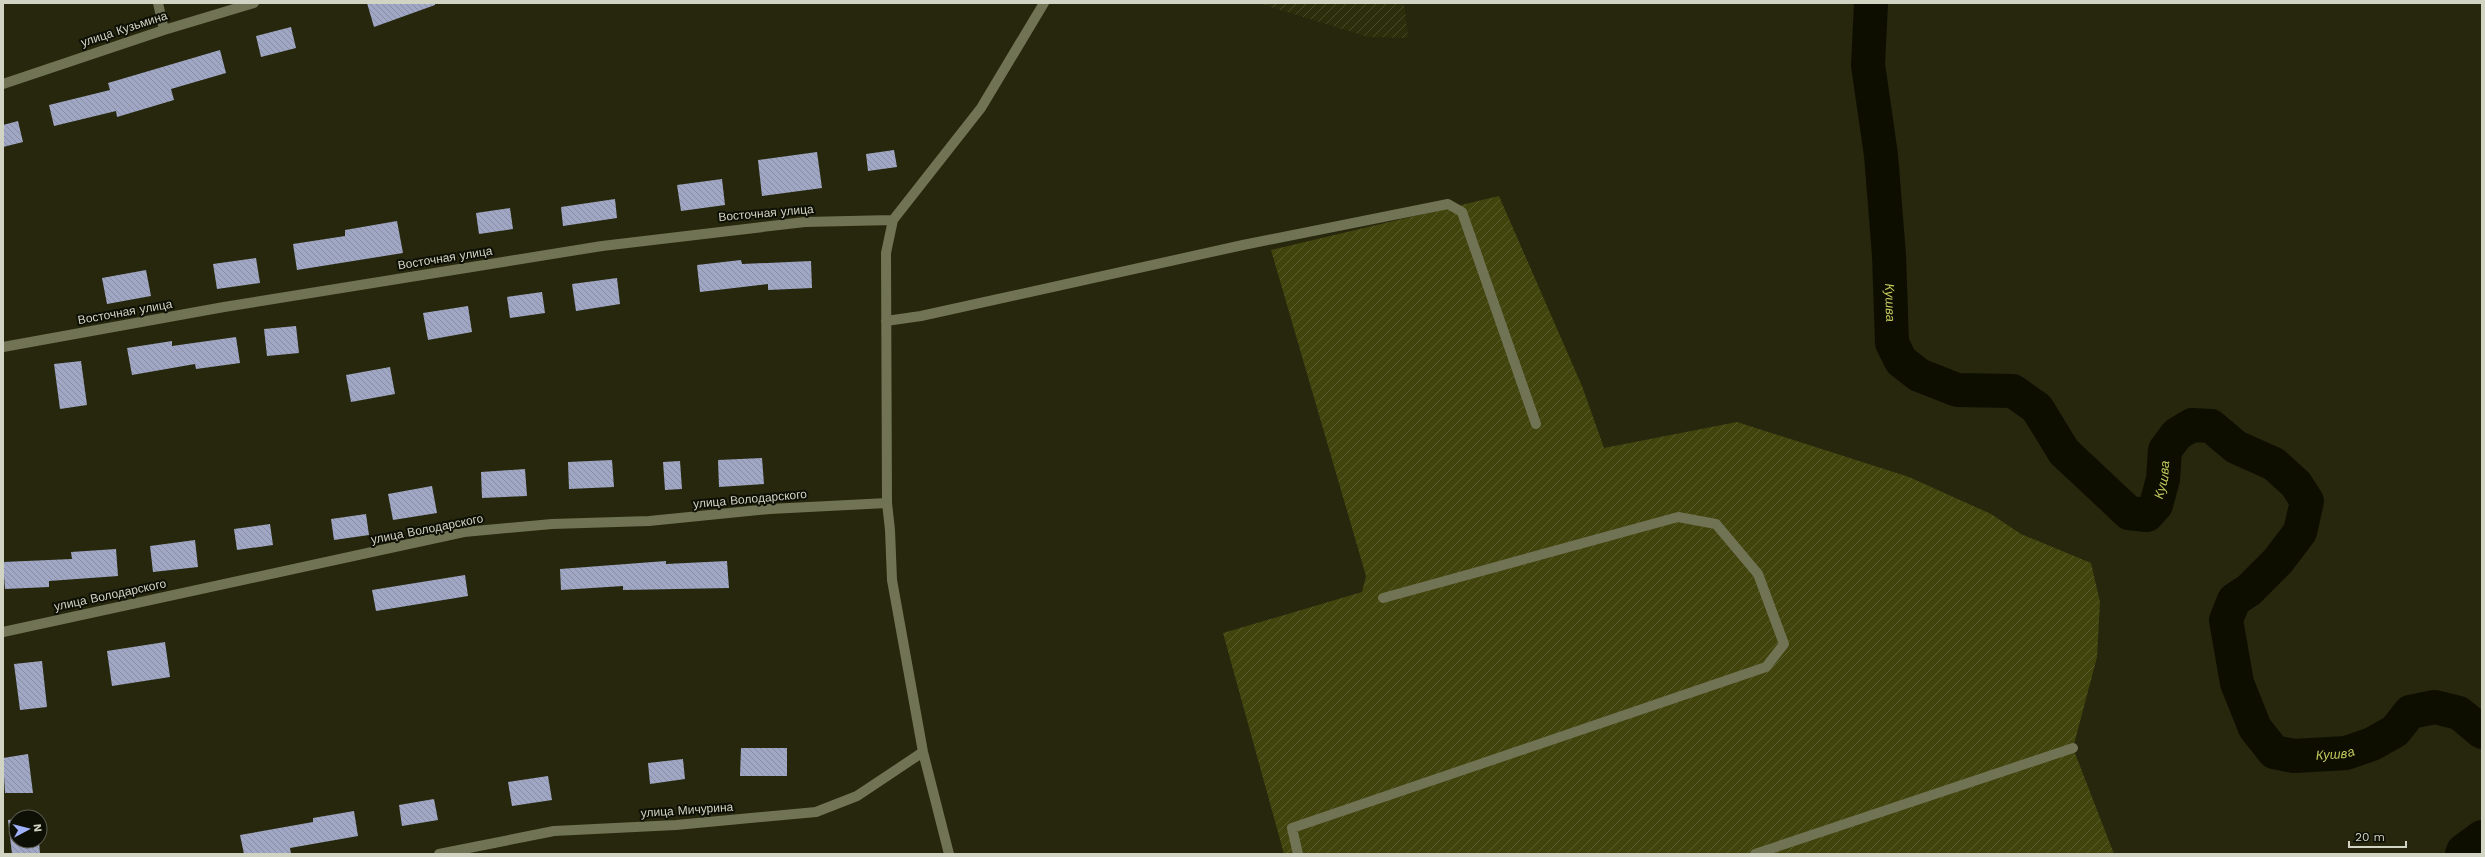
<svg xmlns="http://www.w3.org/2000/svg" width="2485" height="857" font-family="'Work Sans',sans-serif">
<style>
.industrial{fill:url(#industrial-furrows)}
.garden{fill:url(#garden-furrows)}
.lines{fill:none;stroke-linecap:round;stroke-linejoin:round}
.river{stroke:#0d0e00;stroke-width:34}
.building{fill:url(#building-back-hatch)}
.minor{stroke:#707354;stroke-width:10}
.labels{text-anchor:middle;stroke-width:4;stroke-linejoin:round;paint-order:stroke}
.street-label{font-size:12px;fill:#d1d3c3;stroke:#0e0f05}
.water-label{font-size:13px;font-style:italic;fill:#c4c95e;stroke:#0e0f05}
</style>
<defs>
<pattern id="industrial-furrows" width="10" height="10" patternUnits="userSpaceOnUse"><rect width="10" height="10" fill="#2c2d0b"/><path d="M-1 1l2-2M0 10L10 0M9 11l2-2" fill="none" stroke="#4a4b2d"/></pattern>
<pattern id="garden-furrows" width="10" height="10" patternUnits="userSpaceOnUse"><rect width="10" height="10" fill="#42440d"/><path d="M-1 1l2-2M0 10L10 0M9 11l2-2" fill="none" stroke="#5c5e2f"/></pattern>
<pattern id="building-back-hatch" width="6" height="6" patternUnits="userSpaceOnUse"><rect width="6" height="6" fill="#a0a7c4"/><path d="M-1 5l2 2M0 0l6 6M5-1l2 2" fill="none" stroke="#888da2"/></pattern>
</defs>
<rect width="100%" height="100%" fill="#26270d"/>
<path class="industrial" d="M1258 3H1404L1408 38 1368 37Z"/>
<path class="garden" d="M1499 196 1582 386 1604 448 1737 422 1909 477 1991 514 2021 534 2091 563 2100 602 2097 657 2073 748 2114 854H1284L1223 633 1362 592 1366 576 1271 250Z"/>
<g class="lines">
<g class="river">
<path id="s1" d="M1871 3 1868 65 1881 155 1889 255 1892 343 1901 361 1919 375 1957 390 2013 391 2037 408 2064 452 2129 513 2147 515 2156 505 2163 479 2165 450 2177 434 2192 425 2211 426 2236 447 2274 464 2296 484 2307 501 2300 532 2278 561 2249 590 2234 600 2226 620 2237 683 2255 728 2274 752 2294 756 2346 753 2372 744 2395 731 2410 712 2435 707 2459 713 2482 732"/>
<path d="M2462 854 2463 851 2482 837"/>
</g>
</g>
<path class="building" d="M367 3H435V5L374 27Z
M291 27 296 48 261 57 256 36Z
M220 50 226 73 171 89 174 100 117 117 116 111 54 126 49 105 110 90 108 83Z
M18 121 23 142 3 147V125Z
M894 150 897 167 868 171 866 154Z
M817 152 822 188 762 196 758 160Z
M722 179 725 205 681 211 677 185Z
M615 199 617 218 563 226 561 207Z
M510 208 513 229 479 234 476 213Z
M397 221 403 253 297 270 293 244 345 236V230Z
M256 258 260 283 217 289 213 264Z
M741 260 742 264 811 261 812 288 768 290V284L700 292 697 265Z
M146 270 151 296 107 304 102 278Z
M617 278 620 304 576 311 572 284Z
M542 292 545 313 510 318 507 297Z
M468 306 472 332 428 340 423 313Z
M296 326 299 353 267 356 264 329Z
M236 337 240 363 196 369 195 364 132 375 127 348 172 341V346Z
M81 361 87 405 60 409 54 364Z
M390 367 395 394 351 402 346 375Z
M762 458 764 484 719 487 718 460Z
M612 460 614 487 569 489 568 462Z
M680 461 682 489 665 490 663 462Z
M525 469 527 496 482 498 481 472Z
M432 486 437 513 393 520 388 494Z
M366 514 369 535 334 540 331 519Z
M270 524 273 545 237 550 234 529Z
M195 540 198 567 153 572 150 546Z
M116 549 118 576 49 581V587L5 589 3 562 72 559 71 552Z
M666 561V564L727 561 729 588 623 590V586L561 590 560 569Z
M465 575 468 596 376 611 372 590Z
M165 642 170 677 112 686 107 651Z
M42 661 47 707 20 710 14 664Z
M741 748H787V776H740Z
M28 754 33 793H5L3 758Z
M683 759 685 779 650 784 648 763Z
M548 776 552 800 512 806 508 782Z
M434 799 438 820 402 826 399 805Z
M354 811 358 836 290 848 291 854H244L240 835 313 822V818Z
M16 819V841H39L40 854H12L8 820Z"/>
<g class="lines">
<path class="minor" d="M158 3 164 30
M3 84 164 30 254 3
M886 321 921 316 1243 245 1448 204 1462 212 1536 424
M3 347 224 307 602 246 805 222 893 220
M3 632 464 532 552 524 649 521 770 509 887 503
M439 854 554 831 676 825 816 812 857 796 923 752
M949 854 923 752 892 580 890 530 887 503 886 253 893 220 981 108 1044 3
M1298 854 1292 828 1766 667 1784 644 1758 574 1716 524 1678 517 1383 598
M1755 854 2073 748"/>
</g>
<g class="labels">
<g class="street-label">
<text transform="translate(124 29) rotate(-18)" y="4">улица Кузьмина</text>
<text transform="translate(766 213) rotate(-5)" y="4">Восточная улица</text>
<text transform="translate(445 258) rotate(-9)" y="4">Восточная улица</text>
<text transform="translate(125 312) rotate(-10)" y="4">Восточная улица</text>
<text transform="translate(750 499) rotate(-5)" y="4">улица Володарского</text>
<text transform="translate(427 529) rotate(-11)" y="4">улица Володарского</text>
<text transform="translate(110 595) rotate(-12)" y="4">улица Володарского</text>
<text transform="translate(687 810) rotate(-4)" y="4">улица Мичурина</text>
</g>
<g class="water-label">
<text dy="5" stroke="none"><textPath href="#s1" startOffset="301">Кушва</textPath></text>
<text dy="5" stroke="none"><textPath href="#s1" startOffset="709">Кушва</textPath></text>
<text dy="5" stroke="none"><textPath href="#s1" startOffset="1273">Кушва</textPath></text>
</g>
</g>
<rect width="2485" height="857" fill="none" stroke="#d1d3c3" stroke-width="8"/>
<g transform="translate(28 829) rotate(83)"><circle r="19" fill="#0e0f05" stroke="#5c5d51"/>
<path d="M0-3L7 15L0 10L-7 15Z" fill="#a2b2fd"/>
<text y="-6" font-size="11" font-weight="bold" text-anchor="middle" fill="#d1d3c3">N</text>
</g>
<path d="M2349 841v6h57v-6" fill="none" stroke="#d1d3c3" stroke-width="2"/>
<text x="2355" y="841" font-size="12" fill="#d1d3c3" stroke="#0e0f05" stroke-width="3" paint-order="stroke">20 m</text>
</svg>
